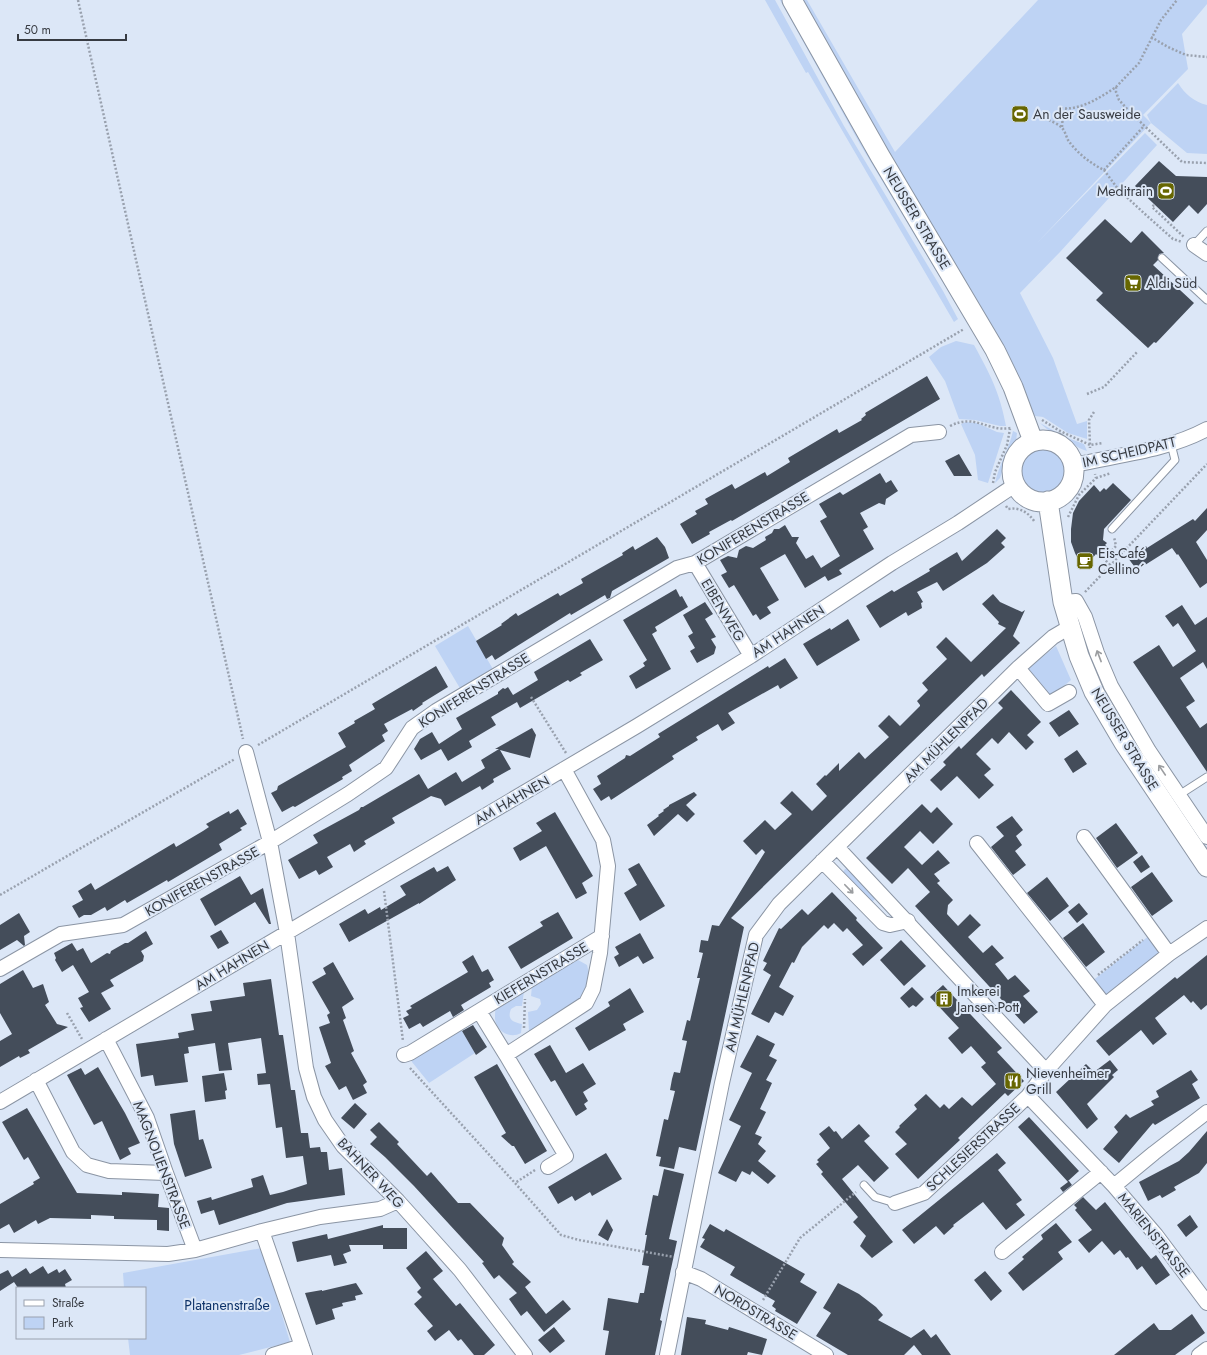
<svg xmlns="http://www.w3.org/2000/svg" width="1207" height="1355" font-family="Jost,sans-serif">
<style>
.green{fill:#bed3f4}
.building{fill:#444d5a}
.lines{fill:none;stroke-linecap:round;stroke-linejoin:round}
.lane-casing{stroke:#8b95a4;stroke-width:9}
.street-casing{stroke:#8b95a4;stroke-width:16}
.secondary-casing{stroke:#8b95a4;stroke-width:21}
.path{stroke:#99a1ae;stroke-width:2.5;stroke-dasharray:2 2;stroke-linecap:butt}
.lane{stroke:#fff;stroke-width:7}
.street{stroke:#fff;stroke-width:14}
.secondary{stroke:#fff;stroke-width:19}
.oneway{stroke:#9b9da0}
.labels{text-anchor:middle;stroke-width:4;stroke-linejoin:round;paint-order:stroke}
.poi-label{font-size:14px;fill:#373b42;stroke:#dce7f7;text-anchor:start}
.street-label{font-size:14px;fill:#373b42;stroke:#dce7f7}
.park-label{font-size:14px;fill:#0d3269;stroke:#dce7f7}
</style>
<rect width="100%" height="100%" fill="#dce7f7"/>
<path class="green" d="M765 0H775L844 126 943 291 958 319 954 322 808 72 806 73Z
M780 0H784L969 319 966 321 860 144Z
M800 0H807L895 152 1038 0H1207V4L1182 34 1188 69 1143 115 1151 123 1036 244 1145 133 1157 145 1060 252 1020 293 1053 358 1077 424 1087 421V439L1068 433 1043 417 1035 416 979 303 890 158Z
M1178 83C1185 94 1194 102 1207 105V154L1187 153 1151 123 1147 115Z
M956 341 974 345C990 374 1000 393 1006 426H1000L975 420 959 419 945 381 929 357 941 347Z
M966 422 977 423 997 432 1004 433 988 483 978 480 975 455 961 424Z
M1040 423 1065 437 1084 444 1087 451C1079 449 1074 444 1067 440 1056 433 1050 433 1040 423Z
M1013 431 1017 433 1016 441 1008 455 1000 478 995 483C999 465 1009 449 1013 431Z
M1020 472a23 23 0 1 1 46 0a23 23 0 1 1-46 0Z
M468 626 494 671 461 690 435 646Z
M1056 646 1071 680 1049 698 1025 671Z
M848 868 876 898 872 902 845 875 843 872 845 869Z
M1150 935 1161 953 1105 997 1091 982Z
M578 960 587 965 589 974V984L583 999 529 1032 528 1012 537 1010 541 1004 540 999 531 996 532 986Z
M524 991 522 1006H516L511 1009C507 1019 512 1022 522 1024L521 1033C510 1039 497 1032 495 1019 495 1015 495 1011 496 1006Z
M459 1026 475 1053 429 1083 412 1062 409 1056Z
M262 1248 290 1342 239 1355H130L128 1338H145V1288H124L123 1273Z"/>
<path class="building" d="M1159 161 1176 176 1207 177V204L1198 214 1189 205 1173 222 1135 186Z
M1105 219 1131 243 1142 231 1164 253 1159 254 1158 260 1153 265 1194 303 1156 343 1154 342 1148 348 1096 300 1103 293 1066 258Z
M927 376 940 399 732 521 731 520 709 532 710 534 692 544 680 524 697 514 695 511 708 504 705 499 732 484 735 489 765 472 767 476 790 462 788 458 837 429 839 433 862 420 861 419 866 415 865 413Z
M959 454 972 476H954L945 461Z
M880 473 886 483 891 480 898 491 886 499 885 505 879 503 860 513 868 527 863 530 874 549 839 570 842 574 828 581 825 576 805 588 785 554 760 568 779 600 767 607 771 613 760 620 756 614 753 616 734 585 729 588 721 575 727 572 720 560 728 556 737 558 739 550 746 546 753 548 766 540 765 537 772 533 774 529H779L785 525 792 537H799L796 543 806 559 813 555 821 568 840 556 820 521 827 517 819 504 840 492 843 495Z
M1113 483 1131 500 1104 529 1103 540 1107 543 1105 545 1109 548 1100 558 1096 554 1083 569 1075 553 1071 542V529L1073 513 1079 501 1094 485 1100 492 1104 488 1106 490Z
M1207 508V530L1196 542 1207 560V583L1200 588 1178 554 1177 555 1172 548 1137 570 1128 558 1146 546 1147 548 1193 519 1195 521Z
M997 529 1006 538 1001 543 1005 547 987 563 943 591 937 582 917 592 923 602 921 603 922 608 908 616 906 612 880 628 866 606 892 590 894 592 930 571 929 569 957 552 962 561Z
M657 537 665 547 669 558 612 591 610 598 607 599 605 595 571 615 570 613 495 660 492 655 486 659 476 641 502 625 501 624 516 613 518 616 558 593 560 596 583 583 581 579 623 555 622 553 633 546 635 550Z
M676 589 680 597 682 596 688 607 655 627 657 631 652 634 671 669 636 689 629 676 645 666 643 663 647 660 623 620Z
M993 594 1000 602 1022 612 1025 610 1013 636 1020 643 984 677 982 674 731 918 744 927 696 1151 679 1147 674 1169 659 1166 661 1157 656 1156 664 1119 668 1120 675 1091 670 1090 672 1079 674 1072 680 1073 687 1041 682 1040 687 1020 690 1021 700 978H697L703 953 699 952 701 940 708 941 712 925 719 926 765 852 762 849 756 855 743 841 765 820 775 830 792 814 780 803 792 791 812 811 827 796 816 784 825 775 826 776 839 763V771L859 752 865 759 889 737 878 726 889 715 900 726 920 706V705L917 701 928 690 922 683 947 659 936 647 946 637 971 662 1006 628 998 624 999 622 982 604Z
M705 602 713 614 705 619 716 637 711 639 716 647 714 654 697 663 690 651 695 648 688 636 693 633 683 615Z
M1182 605 1195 625 1207 617V669L1203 662 1180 678 1195 701 1186 707 1200 728 1207 723V772L1133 662 1159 645 1173 667 1196 651 1178 623 1173 627 1165 616Z
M848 619 860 640 817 666 803 644 830 628 831 630Z
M590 639 603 660 580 673 582 675 570 682 568 680 520 708 517 702 491 717 496 725 469 741 472 747 448 761 441 749 421 760 414 749 420 739 432 732 439 744 462 729 456 718 498 694V692L503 688 505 689 508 687 513 695 538 680 534 672Z
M785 658 798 678 780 689 778 685 728 713 735 723 722 731 718 724 696 737 698 740 672 756 674 759 611 800 609 796 601 801 593 789 601 784 597 776 625 758 626 755 630 756 660 737 658 734 768 666 769 668Z
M436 666 448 687 422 703 423 704 413 711 412 709 384 724 388 731 382 735 385 741 349 765 352 771 342 777 343 779 295 807 293 806 282 812 271 793 277 790 278 786 346 747 338 733 355 723 354 721 375 709 372 704Z
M1011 690 1041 722 1027 735 1034 742 1026 750 1009 732 998 744 992 738 976 754 991 769 984 775 994 785 979 799 957 776 941 791 930 780 946 765 943 762 959 746 961 749 1003 708 998 703Z
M1069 710 1079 724 1059 737 1049 723Z
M532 728 536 735 530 758 500 750 511 769 493 779 494 782 482 790 480 786 445 806 441 799 431 796 392 818 395 823 364 841 366 844 354 852 350 844 327 857 333 867 319 875 316 870 299 879 288 860 318 843 313 835 359 810 361 807H363L419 774 428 789 456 772 462 782 485 768 481 760 499 749H495Z
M1077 750 1087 764 1073 773 1064 759Z
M694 792 697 795 686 805 695 814 687 822 678 814 654 836 647 825 659 816 658 815 664 811 663 810 669 806V805Z
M922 804 931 813 937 807 953 824 933 844 920 831 904 847 922 865 938 850 950 863 934 874 940 881 937 883 953 900 948 905 947 914 958 926 970 914 981 925 968 937 983 953 992 945 1004 958 995 964 1008 980 1015 975 1030 991 1023 996 1038 1012 1024 1024 915 906 930 892 918 879 908 868 892 884 866 858Z
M238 809 247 824 240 828 242 830 219 844 222 850 168 882 167 880 127 903 125 900 107 911 105 907 91 915H84L79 918 72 906 83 900 78 891 91 883 95 890 174 843 176 847 203 831 209 827 206 824 229 811 230 814Z
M555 812 593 876 582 883 587 893 576 899 546 846 520 861 513 848 542 831 536 823Z
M1012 816 1023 830 1016 836 1022 845 1015 851 1026 865 1013 875 991 847 1004 836 996 827Z
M1116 823 1138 853 1117 868 1096 838Z
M1142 855 1150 867 1141 873 1133 862Z
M639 863 665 906 640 921 624 893 637 885 628 869Z
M448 866 456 880 419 904V903L349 942 339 924 365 909 368 914 380 907 381 910 406 895 400 886 434 867 437 872Z
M1152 872 1173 901 1152 916 1131 887Z
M240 876 251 895 263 888 271 924H269L255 902 215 926 200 899Z
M1047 877 1069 906 1050 921 1027 893Z
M832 892 857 918 856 920 883 948 863 966 852 954 863 945 847 928 843 932 834 923 828 929 824 925 802 947 794 963 792 962 779 987 794 996 783 1016 775 1012 769 1023 751 1014 771 975 763 970 767 963 763 961 779 928 781 929 802 909 808 915Z
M1079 903 1088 914 1077 923 1068 912Z
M558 912 573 938 521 969 508 947 543 926 540 922Z
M19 913 30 932 24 936 25 945 24 946 17 940 0 950V925Z
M1083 923 1105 952 1086 967 1063 938Z
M221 930 229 943 218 949 210 936Z
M146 931 153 944 141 951 144 956 143 961 110 980 114 986 101 993 111 1009 89 1022 80 1008 83 1007 78 998 89 992 73 965 62 972 55 960 56 958 54 953 72 943 77 951 83 948 91 963 107 953 110 954 111 951 125 943H128Z
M640 933 654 958 643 964 638 956 619 967 614 957 619 954 615 947Z
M901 940 926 966 904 986 880 960Z
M473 955 482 972 488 969 494 980 489 983 491 987 461 1005 464 1010 453 1017 450 1011 423 1027 420 1023 409 1029 403 1018 409 1015 406 1011 412 1008 410 1006 468 972 462 962Z
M1207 955V1005L1201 1010 1193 1001 1191 1003 1184 995 1155 1018 1167 1034 1153 1045 1141 1030 1109 1056 1096 1041 1175 977 1177 979Z
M333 962 354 999 342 1007 346 1018 343 1020 354 1051 351 1053 367 1082 363 1085 367 1093 353 1100 346 1086 339 1090 325 1066 331 1063 319 1027 330 1023 327 1015 330 1013 312 982 326 974 323 968Z
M23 970 33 988 43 984 49 1002 45 1005 57 1024 68 1027 28 1050 30 1053 20 1058 19 1056 0 1067V1041L12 1034 0 1013V984Z
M271 979 279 1035H283L291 1090H295L301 1133H308L310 1148 320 1147 321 1152H327L329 1170 342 1168 345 1195 287 1203 219 1225 214 1210 201 1214 197 1201 211 1197 212 1200 253 1187 251 1179 263 1175 270 1195 283 1192 307 1184 303 1156 286 1158 282 1127 276 1128 270 1084 258 1085 257 1074 266 1073 261 1038 228 1043 232 1070 219 1071 215 1043 188 1047 189 1053 184 1054 188 1082 155 1086 153 1075 141 1077 136 1044 179 1038 178 1033 194 1030 191 1014 212 1011 210 1001 245 996 243 983Z
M943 985 1002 1048 997 1052 1024 1081 1008 1096 1005 1093 958 1138 960 1140 918 1179 895 1154 907 1144 895 1132 900 1127 899 1126 917 1109 914 1105 926 1094 940 1108 944 1104 949 1109 962 1097 972 1106 996 1084 981 1067 986 1063 971 1046 962 1054 948 1038 959 1028 930 997Z
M912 987 924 999 916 1007 913 1005 909 1008 900 998Z
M630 988 644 1012 623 1024 626 1030 589 1051 575 1028 610 1006 608 1002Z
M473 1025 487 1047 476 1055 462 1031Z
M757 1035 775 1044 769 1056 777 1060 766 1080 772 1083 760 1109 766 1112 755 1134 762 1137 758 1144 766 1151 758 1161 776 1176 768 1184 752 1171 750 1175 742 1171 736 1182 718 1173 741 1126 729 1120 752 1073 740 1067Z
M550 1045 566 1073 583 1063 596 1084 583 1092 588 1101 584 1104 587 1109 576 1116 555 1080 551 1082 534 1054Z
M1110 1060 1118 1070 1112 1075 1114 1077 1087 1104 1098 1119 1087 1129 1056 1092 1086 1064 1094 1072Z
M497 1064 547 1151 525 1164 514 1146H512L501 1136 506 1133 474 1077Z
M98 1067 125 1113 140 1143 128 1148 131 1154 120 1160 102 1121 94 1125 67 1075 81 1068 85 1075Z
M1191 1070 1198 1080 1192 1084 1200 1098 1155 1125 1153 1123 1119 1163 1103 1149 1118 1132 1114 1127 1126 1114 1130 1118 1154 1105 1151 1101 1159 1097 1156 1091Z
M224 1073 227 1090 225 1091 226 1099 205 1102 202 1076Z
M355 1103 367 1114 354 1129 341 1118Z
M27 1108 77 1193 122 1195V1192L159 1194 158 1207 169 1208V1231L157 1230V1220L114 1219V1216L91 1215V1219L50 1218 38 1224 36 1220 14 1233 9 1224 0 1229V1204L34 1184 33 1182 40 1178 28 1157 24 1160 2 1122Z
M195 1110 199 1140 203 1139 212 1168 185 1177 174 1144 170 1114Z
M1029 1117 1079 1171 1068 1181H1069L1072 1185 1063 1192 1060 1188 1068 1182 1018 1127Z
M379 1122 399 1142 397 1144 427 1176 431 1172 458 1203H470L504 1238 502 1245 514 1262 512 1264 531 1282 525 1287 546 1314 563 1300 571 1309 544 1332 527 1311 521 1316 509 1299 517 1293 499 1275 494 1279 482 1263 484 1262 414 1186 385 1157 370 1144 377 1137 370 1130Z
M859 1124 870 1136 864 1141 889 1168 874 1182 858 1165 842 1179 893 1242 872 1258 860 1246 866 1236 853 1222 858 1217 821 1174 823 1172 816 1164 819 1162 817 1160 830 1148 819 1134 829 1126 834 1132 836 1131 842 1139Z
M1207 1131V1163L1199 1173 1174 1187 1176 1190 1162 1198 1160 1195 1148 1201 1139 1182 1179 1161 1189 1152Z
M606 1153 622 1179 592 1196 590 1192 575 1201 572 1196 558 1204 548 1187Z
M997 1153 1006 1163 998 1170 1022 1200 1016 1204 1025 1215 1006 1230 983 1202 953 1225 954 1226 944 1235 936 1226 914 1244 902 1230Z
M664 1169 684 1174 669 1239 677 1241 660 1320 662 1321 655 1355H605L609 1331 603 1330 608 1298 638 1303 640 1293H644L649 1266 642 1265 647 1235H645L653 1195 658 1196Z
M1083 1197 1096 1210 1105 1202 1151 1259 1156 1255 1170 1275 1156 1285 1142 1266 1137 1270 1128 1257 1126 1258 1120 1250 1114 1255 1102 1241 1089 1253 1078 1240 1092 1230 1075 1210 1077 1208 1074 1205Z
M1190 1215 1198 1227 1186 1237 1177 1225Z
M607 1219 613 1230 608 1241 598 1235Z
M1056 1223 1072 1242 1058 1252 1063 1259 1023 1291 1008 1273 1024 1259 1022 1257 1043 1239 1041 1235Z
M710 1224 724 1232 726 1229 805 1274 800 1282 817 1292 797 1324 775 1311 776 1309 772 1306 775 1301 730 1275 735 1267 700 1247 705 1239 702 1238Z
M383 1225V1228H407V1249H383V1245H349L351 1251 343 1254 347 1263 334 1266 331 1255 297 1262 292 1242 327 1234 328 1239Z
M426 1251 443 1271 433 1279 456 1306 460 1303 495 1345 484 1355H474L461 1339 458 1341 449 1330 435 1341 427 1331 433 1326 414 1304 422 1297 417 1292 421 1288 406 1268Z
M43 1266 48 1274 57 1269 59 1273 65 1269 72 1280 65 1284 66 1288H18L14 1282 0 1291V1274L8 1270 12 1277 26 1268 30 1274Z
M985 1271 1002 1291 991 1301 974 1280Z
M356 1283 363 1294 355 1296 356 1300 342 1303 343 1306 332 1309 335 1319 316 1325 305 1293 322 1290V1291Z
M838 1283 859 1294 876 1307 883 1315 878 1320 911 1338 924 1329 931 1338 936 1334 951 1355H922L914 1345 904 1355H848L816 1336 831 1313 823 1308Z
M1192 1314 1205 1333 1175 1355H1114L1154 1323 1159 1330H1171Z
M687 1317 706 1320 705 1324 728 1330 729 1327 767 1339 762 1355 748 1352 747 1355H681Z
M554 1327 565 1341 550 1353 538 1340Z"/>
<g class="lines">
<defs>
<path id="lane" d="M1194 245 1207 231
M1162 258 1207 300
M1112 529 1175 460 1171 444
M1179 795 1207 777
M864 1185 875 1197 895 1203"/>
<path id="street" d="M1194 245 1207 254
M1074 465C1118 455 1166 451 1207 429
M695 563 751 656
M1063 602 1076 601 1085 617 1097 653 1111 686 1149 751 1207 837
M1018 668 1048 704 1069 692
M246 752 270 842 287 933 306 1068 314 1097 325 1120 343 1146 398 1201 460 1270 525 1355
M1084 837 1169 954
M977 843 1105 1005
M837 847 1046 1071
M822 861 883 923 890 925 908 921
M0 969 61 934 123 925 270 842 348 794 386 768 412 728 436 711 677 568 695 563 911 435 939 432
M479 1011 602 936
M106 1039 147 1118 166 1173 195 1250
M404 1055 410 1053 479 1011 506 1055
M36 1080 73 1152 87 1165 109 1171 166 1173
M1028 1096 1114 1186 1156 1235 1207 1303
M0 1102 637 726 751 656 892 563 958 523 1015 485
M548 1167 566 1156 506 1055 586 1003 593 989 600 953 608 866 603 840 564 769
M1114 1186 1154 1153 1207 1112
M895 1203 924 1193 1028 1096 1046 1071 1105 1005 1169 954 1207 928
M262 1231 305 1355
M0 1250 168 1254 195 1250 262 1231 320 1217 380 1209 398 1201
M1002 1252 1101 1172
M683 1272 701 1279 826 1355
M273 1355 302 1346
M667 1355 722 1083 756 935 779 904 1018 668 1053 637 1070 627
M1199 1355 1207 1349"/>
<path id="secondary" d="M792 0 880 156 995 350 1013 387 1033 441
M1012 471a31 31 0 1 1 62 0a31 31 0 1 1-62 0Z
M1048 501 1063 602 1079 656 1094 692 1124 743 1207 867"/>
</defs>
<use href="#lane" class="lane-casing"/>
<use href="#street" class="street-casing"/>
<use href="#secondary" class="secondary-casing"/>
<path class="path" d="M78 0 243 739
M1151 37 1168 47 1186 55 1207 57
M1116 87 1139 63 1161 20 1177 0
M1061 108C1080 111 1101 97 1116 87V92L1119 100 1129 111 1182 162 1207 163
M1049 120C1053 122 1060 125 1062 128 1065 131 1066 136 1068 140 1076 152 1091 164 1104 170L1144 126
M1062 127 1063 114 1068 109
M1104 170 1118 189 1146 215 1173 239 1182 242
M1154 205 1152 207 1184 237
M1087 394 1104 387 1138 351
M1094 412 1089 420 1090 445 1103 443
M1042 420 1060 431 1090 445V448
M950 426C976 413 986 432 1011 428
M1096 478 1111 473
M993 483 995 472 1007 445 1010 429
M1006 506 1008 509C1019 507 1028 512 1034 521
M1068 517 1079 495 1096 478 1095 474
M1110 565 1104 559 1116 546 1114 537
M1085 592 1207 464
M531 697 566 753
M258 745 964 329
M384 891 403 1041
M0 895 235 759
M1098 975 1143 940
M67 1013 82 1039
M524 1028 525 999
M410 1068 515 1183
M535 1170 515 1183 561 1235 579 1240 674 1257
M763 1300 800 1238 856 1192"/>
<use href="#lane" class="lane"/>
<use href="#street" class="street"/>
<use href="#secondary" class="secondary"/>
</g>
<defs><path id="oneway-shaft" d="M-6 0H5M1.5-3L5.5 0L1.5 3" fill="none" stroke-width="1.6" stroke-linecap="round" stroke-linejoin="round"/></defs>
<g class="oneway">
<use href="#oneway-shaft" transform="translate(1099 656) rotate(-111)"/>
<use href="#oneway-shaft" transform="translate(1162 770) rotate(-124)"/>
<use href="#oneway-shaft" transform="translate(849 889) rotate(46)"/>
</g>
<defs>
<symbol id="stadium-square" viewBox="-11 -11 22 22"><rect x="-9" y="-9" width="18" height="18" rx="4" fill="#676600" stroke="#dce7f7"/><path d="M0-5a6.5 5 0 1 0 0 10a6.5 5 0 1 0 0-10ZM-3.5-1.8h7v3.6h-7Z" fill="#fff"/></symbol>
<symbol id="supermarket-square" viewBox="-11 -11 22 22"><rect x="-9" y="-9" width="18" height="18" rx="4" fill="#676600" stroke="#dce7f7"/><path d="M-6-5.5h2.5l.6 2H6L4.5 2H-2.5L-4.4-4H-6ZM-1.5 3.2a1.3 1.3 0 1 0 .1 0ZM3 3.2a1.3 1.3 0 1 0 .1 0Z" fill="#fff"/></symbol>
<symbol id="cafe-square" viewBox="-11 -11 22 22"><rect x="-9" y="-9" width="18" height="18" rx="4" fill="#676600" stroke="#dce7f7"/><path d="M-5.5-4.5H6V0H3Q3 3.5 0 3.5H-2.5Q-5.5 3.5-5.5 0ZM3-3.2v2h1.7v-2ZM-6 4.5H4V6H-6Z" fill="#fff"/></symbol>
<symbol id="building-square" viewBox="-11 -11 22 22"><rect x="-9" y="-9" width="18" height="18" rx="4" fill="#676600" stroke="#dce7f7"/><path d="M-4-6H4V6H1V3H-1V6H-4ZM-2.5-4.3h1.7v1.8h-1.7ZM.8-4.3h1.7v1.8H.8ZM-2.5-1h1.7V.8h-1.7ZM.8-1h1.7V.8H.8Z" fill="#fff"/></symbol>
<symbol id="restaurant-square" viewBox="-11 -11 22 22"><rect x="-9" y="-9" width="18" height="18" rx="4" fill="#676600" stroke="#dce7f7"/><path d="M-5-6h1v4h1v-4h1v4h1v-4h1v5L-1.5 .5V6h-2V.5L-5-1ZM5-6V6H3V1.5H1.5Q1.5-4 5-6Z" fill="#fff"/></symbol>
</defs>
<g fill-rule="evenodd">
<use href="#stadium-square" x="1010" y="104" width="20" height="20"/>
<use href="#stadium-square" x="1156" y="181" width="20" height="20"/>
<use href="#supermarket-square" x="1123" y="273" width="20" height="20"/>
<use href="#cafe-square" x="1075" y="551" width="20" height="20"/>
<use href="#building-square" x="934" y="989" width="20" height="20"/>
<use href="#restaurant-square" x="1003" y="1071" width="20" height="20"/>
</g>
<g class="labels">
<g class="poi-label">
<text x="1033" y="119">An der Sausweide</text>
<text x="1153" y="196" text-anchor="end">Meditrain</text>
<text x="1146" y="288">Aldi Süd</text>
<text x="1098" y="558">Eis-Café<tspan x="1098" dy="16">Cellino´</tspan></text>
<text x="957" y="996">Imkerei<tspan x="957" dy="16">Jansen-Pott</tspan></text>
<text x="1026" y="1078">Nievenheimer<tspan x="1026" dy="16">Grill</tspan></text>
</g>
<g class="street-label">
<text transform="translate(917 218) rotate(59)" y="5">NEUSSER STRASSE</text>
<text transform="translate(1129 452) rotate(-13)" y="5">IM SCHEIDPATT</text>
<text transform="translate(753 528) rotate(-31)" y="5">KONIFERENSTRASSE</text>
<text transform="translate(723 610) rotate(59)" y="5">EIBENWEG</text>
<text transform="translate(788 631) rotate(-33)" y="5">AM HAHNEN</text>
<text transform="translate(474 690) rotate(-32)" y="5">KONIFERENSTRASSE</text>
<text transform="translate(1125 739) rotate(59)" y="5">NEUSSER STRASSE</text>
<text transform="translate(946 740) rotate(-45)" y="5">AM MÜHLENPFAD</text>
<text transform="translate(512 800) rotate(-30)" y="5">AM HAHNEN</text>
<text transform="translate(202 881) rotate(-29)" y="5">KONIFERENSTRASSE</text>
<text transform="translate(232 965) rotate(-31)" y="5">AM HAHNEN</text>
<text transform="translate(541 973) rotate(-31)" y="5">KIEFERNSTRASSE</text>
<text transform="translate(742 997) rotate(-77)" y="5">AM MÜHLENPFAD</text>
<text transform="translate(973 1147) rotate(-43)" y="5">SCHLESIERSTRASSE</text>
<text transform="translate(162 1165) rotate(69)" y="5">MAGNOLIENSTRASSE</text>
<text transform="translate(371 1173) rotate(47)" y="5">BAHNER WEG</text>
<text transform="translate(1154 1235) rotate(51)" y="5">MARIENSTRASSE</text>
<text transform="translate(756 1312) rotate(31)" y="5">NORDSTRASSE</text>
</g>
<g class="park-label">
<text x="227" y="1310">Platanenstraße</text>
</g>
</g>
<rect x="16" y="1287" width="130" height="52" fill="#dce7f7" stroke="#9aa2af"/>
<rect x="24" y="1300" width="20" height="6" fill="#ffffff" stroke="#9aa2af"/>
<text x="52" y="1307" font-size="12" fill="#373b42">Straße</text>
<rect x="24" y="1317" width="20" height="12" fill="#bed3f4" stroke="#9aa2af"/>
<text x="52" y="1327" font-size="12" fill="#373b42">Park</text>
<path d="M18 34v6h108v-6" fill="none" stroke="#373b42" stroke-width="2"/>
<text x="24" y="34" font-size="12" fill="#373b42" stroke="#dce7f7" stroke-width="3" paint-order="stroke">50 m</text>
</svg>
